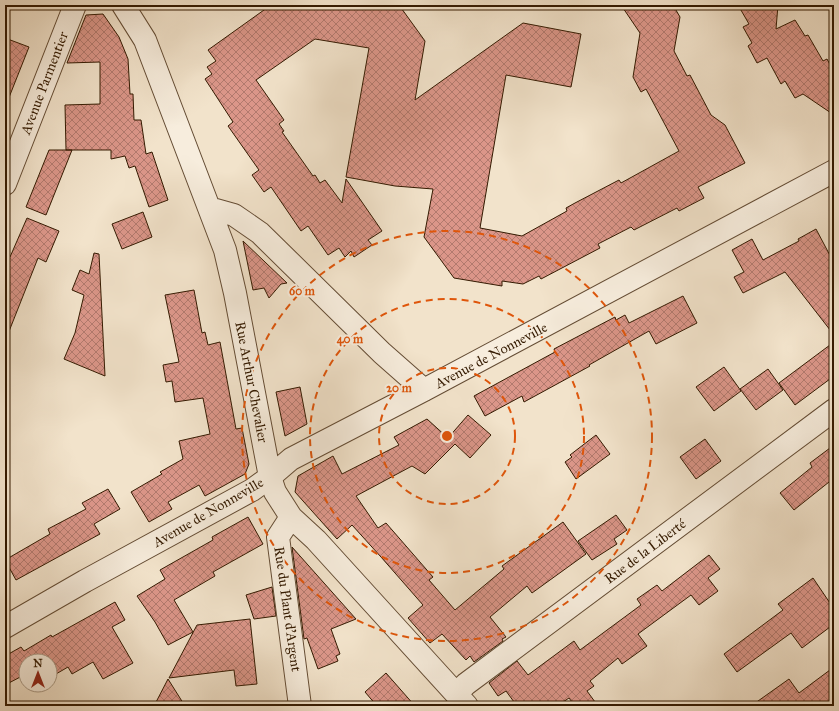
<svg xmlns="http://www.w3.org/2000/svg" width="839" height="711" font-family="'IM FELL Great Primer',serif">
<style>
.building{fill:url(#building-cross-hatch);stroke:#341a01}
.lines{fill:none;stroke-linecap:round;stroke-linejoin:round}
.minor-casing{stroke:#644c34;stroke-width:24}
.tertiary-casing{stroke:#644c34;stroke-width:24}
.minor{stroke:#f7eddd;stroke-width:22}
.tertiary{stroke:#f7eddd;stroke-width:22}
.ring{fill:none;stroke:#df560b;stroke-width:2;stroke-dasharray:7 5}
.labels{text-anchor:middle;stroke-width:4;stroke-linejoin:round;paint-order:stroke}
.street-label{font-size:14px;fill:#341a01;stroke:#f7eddd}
.centre{fill:#df560b;stroke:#f7eddd;stroke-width:2}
.ring-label{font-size:12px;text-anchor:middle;font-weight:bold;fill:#df560b;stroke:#f7eddd;stroke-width:4;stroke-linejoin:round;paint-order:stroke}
</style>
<defs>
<pattern id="building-cross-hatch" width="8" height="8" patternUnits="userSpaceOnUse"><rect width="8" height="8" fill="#db9689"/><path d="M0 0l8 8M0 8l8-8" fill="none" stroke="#b27a6e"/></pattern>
</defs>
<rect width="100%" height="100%" fill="#f2e3cb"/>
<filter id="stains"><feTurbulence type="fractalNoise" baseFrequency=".005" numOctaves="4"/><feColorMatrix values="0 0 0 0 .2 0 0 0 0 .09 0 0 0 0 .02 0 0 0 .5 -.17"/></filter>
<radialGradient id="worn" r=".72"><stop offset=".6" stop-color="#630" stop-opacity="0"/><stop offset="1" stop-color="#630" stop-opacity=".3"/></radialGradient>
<path class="building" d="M271 5H399L425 41 415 100 523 23 581 34 571 87 506 75 480 228 522 236 567 211 566 208 575 203 619 180 621 183 679 151 646 89 641 92 633 77 640 33 621 5H673L680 17 674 51 687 76 690 75 711 115 725 125 745 163 698 187 704 198 679 211 677 208 634 230 631 227 598 244 600 248 541 279 539 276 523 284 502 281V286L454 278 424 237 433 189 395 186 346 177 369 48 315 39 256 80 284 120 279 124 284 131 282 132 313 176 315 175 320 183 325 180 342 203 346 179 382 231 368 240 372 245 354 257 351 251 345 257 339 248 328 255 308 226 301 231 271 187 264 192 252 175 259 170 228 126 233 122 205 79 212 74 207 67 216 61 208 50Z
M738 5H778L776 29 795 20 805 36 808 35 823 61 827 59 834 72V115L803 94 795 98 785 81 781 84 767 58 757 63 748 46 752 43 743 27 749 24Z
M103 14 119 37 128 59 130 94H133L134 120H141L146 154 152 152 168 200 149 207 135 166 129 168 125 156 111 159V150H66L65 105 100 104V62L67 63 86 15Z
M5 38 29 47 6 105H5Z
M49 150H72L46 215 26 207Z
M143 212 152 237 122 249 112 224Z
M27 218 59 231 46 262 38 258 6 339 5 338V254L10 257Z
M816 229 834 263V335L785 272 743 293 734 277 744 272 732 250 752 239 763 260 799 241 798 239Z
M243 241 287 283 281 284 269 298 264 288 253 290Z
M94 253 99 254 105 376 64 359 75 333 84 295 72 290 80 270 89 274Z
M194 290 202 333 205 332 208 345 220 342 236 429 242 428 249 464 245 474 205 496 199 485 168 502 172 509 149 522 131 492 162 474 160 472 183 459 179 441 210 434 203 398 175 402 172 381 166 382 163 365 179 362 165 295Z
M683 296 697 323 656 344 649 331 589 365 590 366 524 402 522 396 485 416 474 396 555 352 554 349 615 317 616 320 625 315 629 323Z
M834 342V376L795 405 779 383Z
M724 367 741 391 714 411 696 387Z
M768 369 783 390 756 410 740 389Z
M300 387 307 424 285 436 276 392Z
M468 415 491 435 470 458 455 444 425 474 412 466 356 496 378 528 386 523 433 577 429 580 455 610 504 569 502 566 563 522 586 554 532 593 527 586 490 617 506 637 502 639 503 641 474 662 470 656 466 660 442 634 430 643 408 618 423 605 381 557 352 525 337 539 295 492 298 476 333 456 342 474 399 445 394 437 427 419 448 438Z
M596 435 610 454 576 479 565 462 572 457 570 455Z
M705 439 721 461 696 479 680 457Z
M834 445V478L794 510 780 493 812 467 810 463Z
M108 489 120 509 94 524 100 534 16 580 5 560 50 534 48 529 86 509 82 503Z
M616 515 627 530 614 539 617 544 592 560 578 541Z
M248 517 263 544 213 572 215 576 174 600 193 632 168 645 155 622 137 596 165 579 160 570 213 540 212 537Z
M292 547 356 619 331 629 340 654 336 656 338 661 318 669 307 638 304 639Z
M709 555 720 569 708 578 718 591 699 605 691 595 638 634 647 646 622 664 618 658 590 681 594 686 587 691 598 706H575L569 698 557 706H517L506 691 498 696 489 683 517 661 528 675 574 641 580 650 641 605 637 599 657 585 662 591Z
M813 578 834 609V624L802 648 791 633 737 672 724 654 783 610 778 604Z
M272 587 276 616 254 619 246 595Z
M115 602 125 620 112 627 133 663 103 679 93 662 72 674 68 667 56 674 50 661H26V674L5 685V656L21 647 24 651 51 635 52 637Z
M250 619 257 684 236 686 234 670 169 678 197 625Z
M834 667V706H751L789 679 799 693Z
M386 673 415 706H377L365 692Z
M168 679 185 706H154Z"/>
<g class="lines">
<defs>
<path id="minor" d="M5 184 75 5
M270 477 275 492 291 517 316 540 467 706
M291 517 278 537 300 706
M456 694 466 684 834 410"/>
<path id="tertiary" d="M123 5 145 40 225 250 235 293 270 477
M209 208 234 215 260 233 382 353 424 390
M5 627 85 581 252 490 270 477 291 459 424 390 834 171"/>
</defs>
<use href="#minor" class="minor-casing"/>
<use href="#tertiary" class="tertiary-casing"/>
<use href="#minor" class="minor"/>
<use href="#tertiary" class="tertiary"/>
</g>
<g class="ring">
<circle cx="447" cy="436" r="68"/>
<circle cx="447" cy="436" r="137"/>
<circle cx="447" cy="436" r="205"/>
</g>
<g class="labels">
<g class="street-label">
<text transform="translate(44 83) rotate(-69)" y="5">Avenue Parmentier</text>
<text transform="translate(491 355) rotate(-28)" y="5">Avenue de Nonneville</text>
<text transform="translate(252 382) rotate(79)" y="5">Rue Arthur Chevalier</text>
<text transform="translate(208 512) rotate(-30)" y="5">Avenue de Nonneville</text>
<text transform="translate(645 551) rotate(-37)" y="5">Rue de la Liberté</text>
<text transform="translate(288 609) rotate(82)" y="5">Rue du Plant d'Argent</text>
</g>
</g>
<circle cx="447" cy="436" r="6" class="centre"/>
<g class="ring-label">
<text x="302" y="295">60 m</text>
<text x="350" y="343">40 m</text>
<text x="399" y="392">20 m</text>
</g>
<rect width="839" height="711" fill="none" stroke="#f2e3cb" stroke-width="20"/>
<rect x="6" y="6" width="827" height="699" fill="none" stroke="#341a01" stroke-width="2"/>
<rect x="10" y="10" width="819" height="691" fill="none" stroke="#341a01"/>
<g transform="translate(38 673)"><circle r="19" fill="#f7eddd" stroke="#a99985"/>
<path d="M0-3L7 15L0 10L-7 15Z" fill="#8f2418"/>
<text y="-6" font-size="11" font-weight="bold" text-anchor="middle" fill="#341a01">N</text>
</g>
<rect width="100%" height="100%" filter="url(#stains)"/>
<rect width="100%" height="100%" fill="url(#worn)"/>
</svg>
